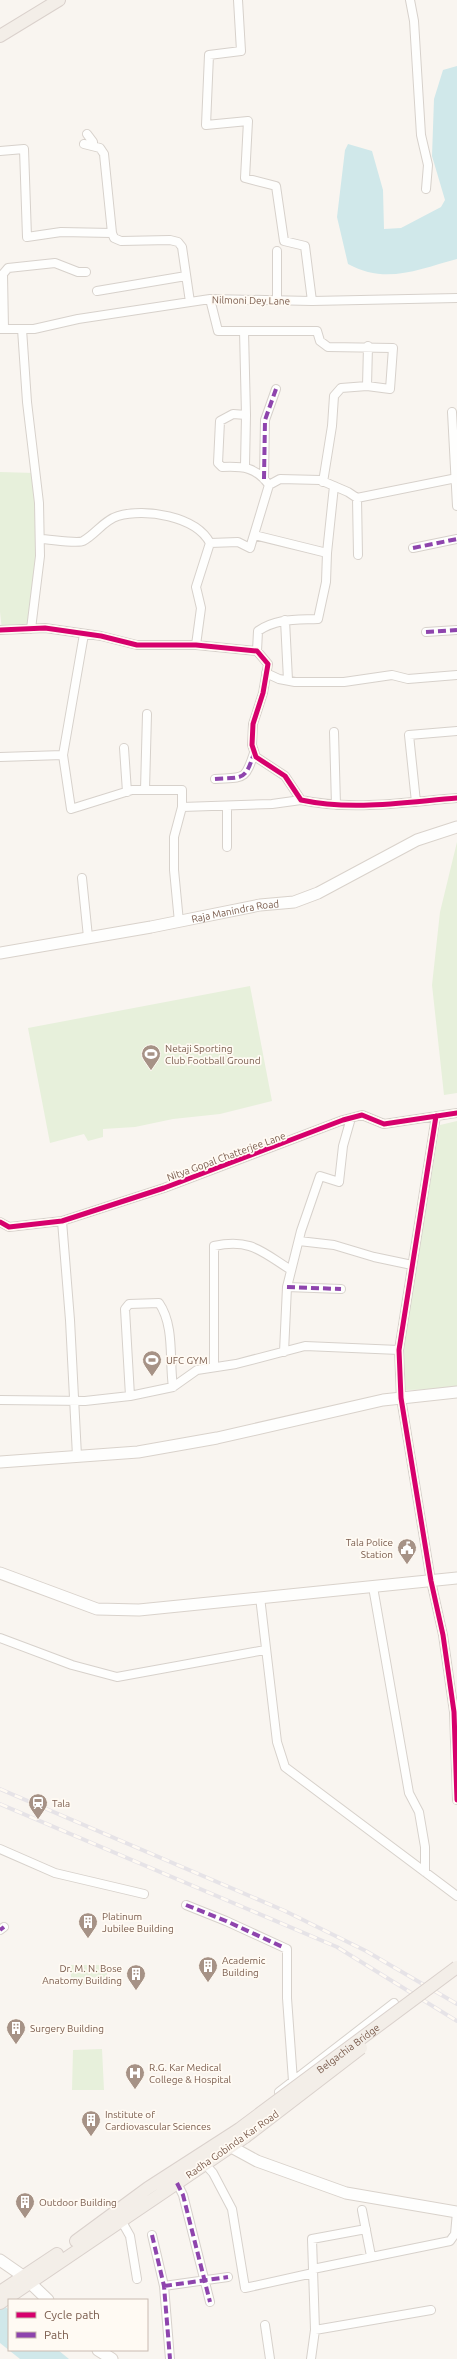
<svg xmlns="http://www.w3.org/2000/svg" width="457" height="2359" font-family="Ubuntu,sans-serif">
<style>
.green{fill:#e7f0db}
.water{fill:#d0e8ea}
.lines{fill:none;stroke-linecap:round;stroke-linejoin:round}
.street-casing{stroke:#d7d1cb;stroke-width:10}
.secondary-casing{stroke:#d9d2cb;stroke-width:13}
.primary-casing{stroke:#dad1cc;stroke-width:14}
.street{stroke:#fefefd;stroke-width:8}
.secondary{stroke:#fefefd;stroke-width:11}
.primary{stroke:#f3eee8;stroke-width:12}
.rail-casing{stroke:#e6e3e7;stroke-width:4}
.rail{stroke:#fffaf3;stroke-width:2.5;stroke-dasharray:8;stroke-linecap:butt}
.primary-bridge-casing{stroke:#dad1cc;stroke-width:14;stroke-linecap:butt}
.primary-bridge{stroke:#f3eee8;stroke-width:12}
.quiet{stroke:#8e44ad;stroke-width:4;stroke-dasharray:8 4;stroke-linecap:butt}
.cycleway-casing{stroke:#fffaf3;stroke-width:8}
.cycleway{stroke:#d6006c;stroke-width:5}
.labels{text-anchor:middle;stroke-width:3.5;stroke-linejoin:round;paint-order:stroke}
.street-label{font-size:10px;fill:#7a5c4d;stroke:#fffaf3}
.poi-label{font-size:10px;fill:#7a5c4d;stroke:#fffaf3;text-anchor:start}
</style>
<rect width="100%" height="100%" fill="#f9f5f0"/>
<path class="green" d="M0 472 35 473 40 539 31 629 2 630 0 612Z
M457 842V1093L444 1095 432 985 440 912Z
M250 986 272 1101 220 1114 173 1119 135 1127 103 1129V1137L88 1141 84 1134 50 1143 28 1028Z
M457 1121V1389L404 1390 402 1350 440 1125Z
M71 1965H107V1983L71 1985Z
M102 2049 104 2090H72L73 2050Z"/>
<path class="water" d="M457 66V259C419 269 386 285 348 264L337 217 345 150 348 144 372 151 383 190 384 229 401 228 441 207 445 200 432 156 434 99 443 70Z
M0 2302 9 2310V2350H58L69 2359H20L0 2343Z"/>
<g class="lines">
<defs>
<path id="street" d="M238 0 241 51 209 55 206 125 248 121 245 178 276 186 284 241 305 246 312 301
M410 0 414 21 421 135 428 165 426 189
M87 134 93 142V146
M84 144 100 148 104 154 112 233
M0 151 24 149 27 237 61 232 112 233 114 238 121 241 170 240 178 242 182 247 190 302
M97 291 186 276
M210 299 218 331H317L320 341 328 347 393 348 390 389 367 386 341 388 334 396 332 426 323 482
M277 301V251
M0 329H34L78 319 210 299 312 301 457 298
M4 329 3 274 8 268 55 263 78 272H86
M22 329 27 402 39 503 40 556 31 629
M244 331 246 415 233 414 220 421 218 463 222 467C243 466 256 467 269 485
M367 386 368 346
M452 412 457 506
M245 466 246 415
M264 479 265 420 276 389
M357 498 358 555
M254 535 327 553
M40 539C49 539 77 544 83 541 96 534 104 520 118 516 145 508 196 516 210 543
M413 548 457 539
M285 620 288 680
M0 630 45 628 101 636 137 645H196L257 651 268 664 263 693 253 724 252 745 256 757 285 776 301 800C352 811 406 802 457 798
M426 632 457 630
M196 645 201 608 196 587 210 543 238 542 250 548 269 485 280 479 320 480 348 492 357 498 457 478
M257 651 258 631C277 618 296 620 318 619L326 582 327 553 334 486
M266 673 279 679 295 682H344L392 675 408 679 457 675
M334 732 336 805
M124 748 127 792
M63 755 84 634
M0 757 63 755 71 809 132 790H182V807L272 804 301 800
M215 779C244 777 245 781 254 753
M145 790 147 714
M416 802 409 735 457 731
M227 806V847
M82 878 88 937
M179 922 174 870V837L182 807
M436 1116 399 1350 401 1398 431 1581 443 1635 454 1712 457 1800
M62 1221 70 1320 77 1456
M0 1222 9 1227 62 1221 164 1188 343 1120 362 1115 384 1124 457 1113
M299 1241 334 1245 374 1257 412 1265
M287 1287 341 1289
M284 1352 287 1287 301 1231 320 1176 339 1182 343 1146 351 1118
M214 1366V1246C251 1238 262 1252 291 1270
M130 1396 125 1309 129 1304 159 1303C175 1326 169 1361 173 1387
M0 1400 85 1401 130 1396 173 1387 197 1370 236 1364 305 1346 399 1350
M373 1587 409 1793 419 1812 425 1847V1872
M260 1597 277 1742 285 1767 457 1896
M0 1638 72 1665 117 1677 265 1650
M0 1849 55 1873 144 1894
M186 1905 226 1921 287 1949V1998L293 2081
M0 1930 4 1927
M279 2092 394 2003
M205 2164 213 2173 232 2209 245 2288 313 2273
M177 2183 183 2195 210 2302
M362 2210 371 2256
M121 2220 130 2236 137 2279
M152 2235 164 2286 170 2359
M313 2269 450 2241 455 2234 457 2212
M164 2286 228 2277
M265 2325 270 2359
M315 2330 431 2310
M311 2359 315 2330 312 2239 366 2229"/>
<g id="secondary">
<path id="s1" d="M0 953 151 927 260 905 294 902 318 893 417 840 457 827"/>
<path d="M0 1462 138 1452 217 1438 383 1400 457 1392"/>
<path d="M0 1573 97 1609 139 1610 457 1578"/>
<path d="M224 2143 257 2161 346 2193 457 2212"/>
<path d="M0 2260 23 2276 48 2300"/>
<path d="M98 2350 112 2359"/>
</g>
<path id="primary" d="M0 36 59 0
M76 2241 148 2188 238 2130
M0 2292 57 2254
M0 2303 245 2137"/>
</defs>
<use href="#street" class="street-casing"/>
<use href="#secondary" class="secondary-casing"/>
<use href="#primary" class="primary-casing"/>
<use href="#street" class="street"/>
<use href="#secondary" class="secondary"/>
<use href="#primary" class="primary"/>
<defs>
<path id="rail" d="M0 1789 285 1911 366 1951 457 2004
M0 1804 337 1947 457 2021"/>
</defs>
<use href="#rail" class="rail-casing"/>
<use href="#rail" class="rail"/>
<defs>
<g id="primary-bridge">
<path id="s2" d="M238 2130 457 1967"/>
<path d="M245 2137 361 2048"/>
</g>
</defs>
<use href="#primary-bridge" class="primary-bridge-casing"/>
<use href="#primary-bridge" class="primary-bridge"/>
<path class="quiet" d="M264 479 265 420 276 389
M413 548 457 539
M426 632 457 630
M215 779C244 777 245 781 254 753
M287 1287 341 1289
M186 1905 226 1921 285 1948
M0 1930 4 1927
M177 2183 183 2195 210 2302
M152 2235 164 2286 170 2359
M164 2286 228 2277"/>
<defs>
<path id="cycleway" d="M0 630 45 628 101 636 137 645H196L257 651 268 664 263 693 253 724 252 745 256 757 285 776 301 800C352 811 406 802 457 798
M436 1116 399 1350 401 1398 431 1581 443 1635 454 1712 457 1800
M0 1222 9 1227 62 1221 164 1188 343 1120 362 1115 384 1124 457 1113"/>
</defs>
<use href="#cycleway" class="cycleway-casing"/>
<use href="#cycleway" class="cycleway"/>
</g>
<defs>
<symbol id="stadium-pin" viewBox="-11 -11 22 30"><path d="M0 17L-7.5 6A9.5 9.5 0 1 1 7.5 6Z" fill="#a69286" stroke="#fffaf3"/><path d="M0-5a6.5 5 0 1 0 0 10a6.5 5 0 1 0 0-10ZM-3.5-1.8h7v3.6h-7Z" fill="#fff"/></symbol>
<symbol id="civic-pin" viewBox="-11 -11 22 30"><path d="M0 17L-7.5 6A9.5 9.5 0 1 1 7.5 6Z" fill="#a69286" stroke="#fffaf3"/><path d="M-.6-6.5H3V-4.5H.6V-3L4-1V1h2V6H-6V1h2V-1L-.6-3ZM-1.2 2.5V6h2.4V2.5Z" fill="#fff"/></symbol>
<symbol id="station-pin" viewBox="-11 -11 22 30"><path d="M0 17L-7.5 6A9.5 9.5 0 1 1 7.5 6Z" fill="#a69286" stroke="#fffaf3"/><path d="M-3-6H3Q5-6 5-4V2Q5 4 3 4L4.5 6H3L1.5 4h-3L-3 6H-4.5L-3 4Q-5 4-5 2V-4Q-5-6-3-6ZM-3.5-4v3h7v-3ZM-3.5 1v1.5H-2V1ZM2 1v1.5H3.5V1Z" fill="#fff"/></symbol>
<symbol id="building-pin" viewBox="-11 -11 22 30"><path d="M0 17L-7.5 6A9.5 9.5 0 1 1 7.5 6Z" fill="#a69286" stroke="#fffaf3"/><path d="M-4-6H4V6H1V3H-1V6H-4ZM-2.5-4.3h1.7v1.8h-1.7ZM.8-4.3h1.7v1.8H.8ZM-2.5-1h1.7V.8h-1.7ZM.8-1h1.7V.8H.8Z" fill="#fff"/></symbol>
<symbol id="hospital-pin" viewBox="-11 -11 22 30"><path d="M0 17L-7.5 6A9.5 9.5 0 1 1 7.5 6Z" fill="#a69286" stroke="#fffaf3"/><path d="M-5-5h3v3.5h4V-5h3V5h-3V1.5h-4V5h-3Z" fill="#fff"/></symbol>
</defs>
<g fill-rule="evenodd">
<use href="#stadium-pin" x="140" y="1043" width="22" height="30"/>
<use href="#stadium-pin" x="141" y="1349" width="22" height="30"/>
<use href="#civic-pin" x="396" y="1537" width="22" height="30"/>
<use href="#station-pin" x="27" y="1792" width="22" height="30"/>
<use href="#building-pin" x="77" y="1911" width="22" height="30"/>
<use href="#building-pin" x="197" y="1955" width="22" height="30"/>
<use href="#building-pin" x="125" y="1963" width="22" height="30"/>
<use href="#building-pin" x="5" y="2017" width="22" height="30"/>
<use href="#hospital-pin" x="124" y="2062" width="22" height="30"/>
<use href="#building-pin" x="80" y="2109" width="22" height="30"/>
<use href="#building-pin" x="14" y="2191" width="22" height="30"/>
</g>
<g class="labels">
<g class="street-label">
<text transform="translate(251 300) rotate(1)" y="4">Nilmoni Dey Lane</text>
<text dy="4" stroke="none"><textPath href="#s1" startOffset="239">Raja Manindra Road</textPath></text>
<text transform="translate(226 1156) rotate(-20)" y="4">Nitya Gopal Chatterjee Lane</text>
<text dy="4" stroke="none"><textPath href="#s2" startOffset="137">Belgachia Bridge</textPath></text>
<text transform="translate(232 2144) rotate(-35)" y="4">Radha Gobinda Kar Road</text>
</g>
<g class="poi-label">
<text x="165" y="1052">Netaji Sporting<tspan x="165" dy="12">Club Football Ground</tspan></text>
<text x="166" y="1364">UFC GYM</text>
<text x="393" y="1546" text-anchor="end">Tala Police<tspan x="393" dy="12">Station</tspan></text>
<text x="52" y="1807">Tala</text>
<text x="102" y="1920">Platinum<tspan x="102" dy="12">Jubilee Building</tspan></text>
<text x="222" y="1964">Academic<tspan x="222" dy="12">Building</tspan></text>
<text x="122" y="1972" text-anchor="end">Dr. M. N. Bose<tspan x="122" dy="12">Anatomy Building</tspan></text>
<text x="30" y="2032">Surgery Building</text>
<text x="149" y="2071">R.G. Kar Medical<tspan x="149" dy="12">College &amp; Hospital</tspan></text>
<text x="105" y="2118">Institute of<tspan x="105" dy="12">Cardiovascular Sciences</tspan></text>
<text x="39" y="2206">Outdoor Building</text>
</g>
</g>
<rect x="8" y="2299" width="140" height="52" fill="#fffaf3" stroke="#cabbb1"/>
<rect x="16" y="2312" width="20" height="6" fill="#d6006c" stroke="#cabbb1"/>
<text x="44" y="2319" font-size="12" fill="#7a5c4d">Cycle path</text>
<rect x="16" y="2332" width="20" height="6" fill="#8e44ad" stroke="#cabbb1"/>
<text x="44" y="2339" font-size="12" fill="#7a5c4d">Path</text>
</svg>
